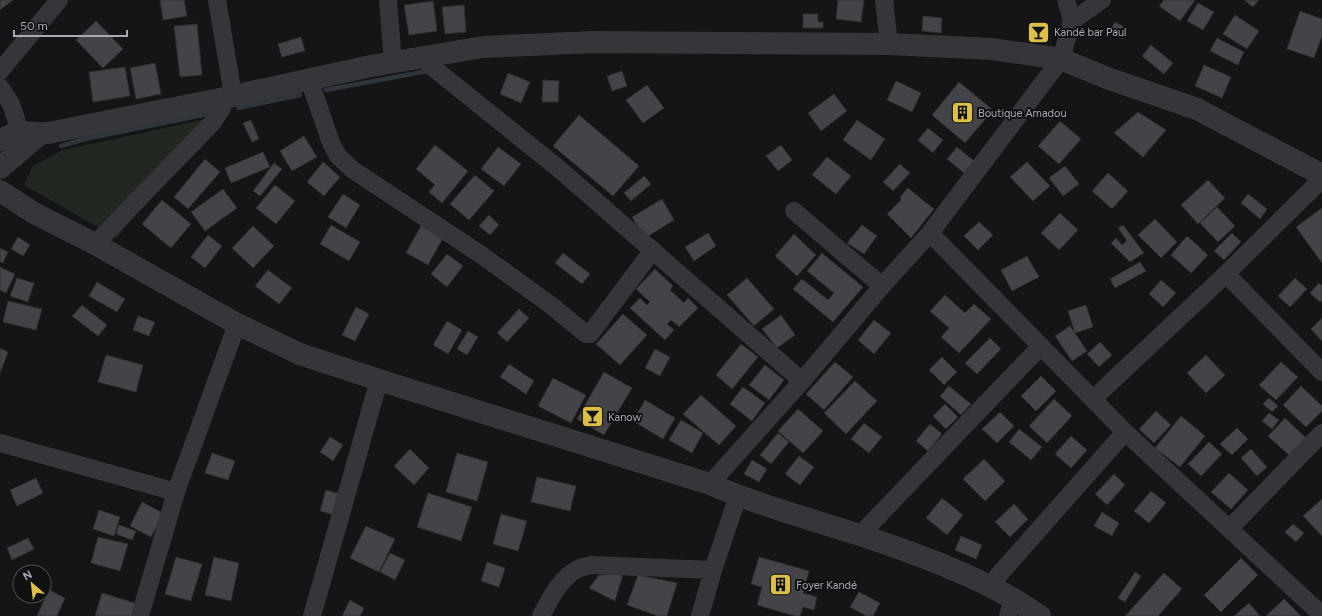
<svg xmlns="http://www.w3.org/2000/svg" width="1322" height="616" font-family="Figtree,sans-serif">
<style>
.green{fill:#212822}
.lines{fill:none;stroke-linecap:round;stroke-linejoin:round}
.stream{stroke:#2f353d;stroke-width:4.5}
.building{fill:#444448;stroke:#2f2f31}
.minor{stroke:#36363a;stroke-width:18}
.tertiary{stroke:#36363a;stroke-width:22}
.labels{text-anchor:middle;stroke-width:4;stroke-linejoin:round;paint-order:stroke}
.poi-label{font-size:11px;fill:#a8aab4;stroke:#100f11;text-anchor:start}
</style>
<rect width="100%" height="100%" fill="#151416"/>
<path class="green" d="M211 118 117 238 24 185 33 166 63 150Z"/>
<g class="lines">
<path class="stream" d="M326 90 428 71
M238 108 300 95
M61 146 85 139 208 114"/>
</g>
<path class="building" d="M0 0H13L0 10Z
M160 0H184L187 16 163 20Z
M838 0H864L861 22 836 19Z
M1164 0H1195L1180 21 1159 6Z
M1244 0H1259L1253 7Z
M433 1 437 31 409 35 404 5Z
M1198 3 1214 12 1203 30 1187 21Z
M464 5 466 32 445 34 442 7Z
M1300 11 1322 19V36L1314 58 1287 49Z
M803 14H818V22H823V28H803Z
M1235 15 1259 31 1247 49 1223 34Z
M923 16 942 18 941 33 922 31Z
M96 21 123 49 103 68 76 40Z
M1115 22 1128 29 1123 39 1109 31Z
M197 24 202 75 180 77 174 26Z
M1031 24 1048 28 1046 41 1028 37Z
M301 37 305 51 282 57 278 44Z
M1217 38 1244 52 1238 65 1210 51Z
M1151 45 1173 63 1164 74 1142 56Z
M155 63 161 94 136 99 130 68Z
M1204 65 1231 77 1222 98 1195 86Z
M125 67 130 96 93 102 89 72Z
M622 71 627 86 612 91 607 76Z
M508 73 530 82 521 103 500 94Z
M543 80 559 81 558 102H542Z
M896 81 921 93 912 112 887 100Z
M959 82 993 110 965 143 932 115Z
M647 85 664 108 643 123 626 100Z
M834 94 847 111 821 131 808 113Z
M1138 112 1166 130 1143 157 1114 133Z
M579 115 639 166 613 196 553 146Z
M251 120 259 139 252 142 243 123Z
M857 120 885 139 871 160 843 140Z
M1060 121 1081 139 1059 164 1038 146Z
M928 128 943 140 933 153 918 140Z
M304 136 317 157 292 171 280 151Z
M435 145 468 171 442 203 429 192 435 185 416 169Z
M781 145 792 160 778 171 766 156Z
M498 147 521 164 504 186 481 169Z
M957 147 974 161 964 173 947 159Z
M263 152 270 167 231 183 225 168Z
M827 157 851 176 836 194 812 175Z
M205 159 220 172 188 209 174 197Z
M323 162 340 177 324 196 307 182Z
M1027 162 1050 186 1033 201 1010 177Z
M274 163 282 169 260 196 253 191Z
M900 164 910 173 893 191 883 182Z
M1065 166 1079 184 1063 196 1049 178Z
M1108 173 1128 191 1112 209 1092 191Z
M475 175 494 191 469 220 450 204Z
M644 176 651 184 631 201 624 193Z
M1208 180 1225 198 1198 224 1181 205Z
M275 185 295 201 276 224 256 208Z
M908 188 934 209 911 238 887 214 901 200 900 197Z
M223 189 237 208 205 231 191 212Z
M343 194 360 205 346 228 328 217Z
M1248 194 1267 209 1260 219 1241 203Z
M662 199 674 220 645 238 632 217Z
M162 200 191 224 171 248 142 224Z
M1217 207 1235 226 1218 242 1200 223Z
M1322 208V263L1296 227Z
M1060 213 1078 230 1059 250 1041 233Z
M489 215 499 225 490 235 479 226Z
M1155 219 1177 242 1161 258 1138 235Z
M979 222 993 235 978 250 964 236Z
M422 224 444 236 428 265 406 253Z
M331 225 360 242 349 261 320 244Z
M862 225 877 236 864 254 847 243Z
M1123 225 1144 253 1130 262 1111 243 1116 238 1122 245 1127 241 1118 228Z
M253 226 274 246 253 268 232 248Z
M708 233 716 246 694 261 685 247Z
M1232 233 1241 242 1224 260 1214 251Z
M794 234 816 255 797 276 775 256Z
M208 235 222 246 205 268 191 257Z
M1187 236 1208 255 1191 273 1171 255Z
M18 237 30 245 23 256 11 249Z
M0 248 8 252 3 263 0 262Z
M563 253 590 274 582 284 555 263Z
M822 253 863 287 833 322 793 289 802 279 828 300 834 293 807 271Z
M447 254 463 266 447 287 431 274Z
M1027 256 1039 277 1012 291 1001 270Z
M1140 262 1146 271 1115 288 1110 279Z
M0 267 15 274 6 293 0 290Z
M655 269 673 286 670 290 684 303 688 298 698 308 679 327 671 320 667 324 674 330 665 340 630 308 640 298 647 305 650 302 636 289Z
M268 270 292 288 279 304 255 286Z
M17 278 34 283 28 302 10 296Z
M747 278 774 309 754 326 727 295Z
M1295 278 1307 289 1290 307 1278 296Z
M1161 280 1176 293 1163 307 1149 294Z
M97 282 125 299 117 312 89 296Z
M1319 283 1322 286V300L1320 302 1310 293Z
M945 295 965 313 974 304 991 319 959 353 941 337 949 328 930 311Z
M8 301 42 309 36 330 3 322Z
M82 305 107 325 98 336 72 316Z
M1086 305 1093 327 1075 333 1068 311Z
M356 307 369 314 355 341 342 335Z
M519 309 529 318 507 342 497 333Z
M623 314 647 335 620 365 596 344Z
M781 315 795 335 777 348 762 329Z
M138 316 155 322 149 336 133 330Z
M1322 318V341L1311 329Z
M874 320 891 333 874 354 858 340Z
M447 321 462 330 448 354 433 345Z
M1070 326 1087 351 1072 361 1055 336Z
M468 331 478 337 467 355 457 349Z
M990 338 1001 349 977 374 965 363Z
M1100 342 1112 355 1099 367 1087 354Z
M741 344 758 357 732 389 716 375Z
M0 348 8 352 0 373Z
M655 349 670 357 660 376 645 368Z
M106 355 143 365 136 392 98 382Z
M1206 355 1225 375 1206 393 1187 373Z
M942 357 957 372 944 385 929 370Z
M835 362 853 377 824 410 806 394Z
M1281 362 1298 377 1276 400 1259 385Z
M509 364 534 381 526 394 500 377Z
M765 365 784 380 769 400 749 385Z
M604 372 632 388 604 435 577 419Z
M1041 376 1056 391 1036 411 1021 396Z
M553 378 586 395 571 423 538 406Z
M855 381 877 401 846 434 824 413Z
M949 386 971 404 961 415 940 396Z
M1301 386 1322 406V411L1306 427 1283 405Z
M743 387 765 403 752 421 730 404Z
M701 395 736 426 719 445 683 414Z
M1269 398 1278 406 1272 412 1263 404Z
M1054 399 1072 416 1047 443 1029 426Z
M645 400 675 418 663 439 633 421Z
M945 404 958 417 946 429 933 416Z
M798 409 823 431 803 453 778 431Z
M1156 411 1171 425 1154 443 1139 429Z
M1000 412 1014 426 997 443 982 429Z
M1269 413 1279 420 1272 429 1262 421Z
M1181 416 1205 436 1180 467 1155 448Z
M1285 418 1307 439 1291 457 1268 436Z
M681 420 703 433 692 453 669 440Z
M864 423 882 437 869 453 851 439Z
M930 424 942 434 928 451 916 441Z
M1237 428 1248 439 1232 455 1220 444Z
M1019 429 1042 447 1031 460 1009 442Z
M778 433 789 442 771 464 760 455Z
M1071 436 1087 450 1071 468 1055 454Z
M330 437 343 445 333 461 320 452Z
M1209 442 1222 454 1201 476 1188 464Z
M410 449 429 468 414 485 394 466Z
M1251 449 1267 467 1257 476 1241 458Z
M212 453 235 461 228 480 205 473Z
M457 453 488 462 477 501 446 492Z
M799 456 814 467 800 485 785 474Z
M984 459 1005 481 985 501 963 479Z
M752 460 767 469 759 482 744 474Z
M1229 473 1248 490 1231 509 1211 492Z
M1114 474 1125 485 1107 505 1095 494Z
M537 477 576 486 570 511 531 502Z
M36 478 43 493 17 506 10 490Z
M326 490 344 495 338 516 320 511Z
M1151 491 1166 503 1149 523 1134 511Z
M428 493 472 507 461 541 417 527Z
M942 498 963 515 947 535 926 518Z
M1322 499V536L1303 516Z
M142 502 163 513 151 537 130 526Z
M1014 504 1028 519 1010 537 995 522Z
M99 510 120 517 114 536 93 529Z
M1102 512 1119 523 1112 536 1094 526Z
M501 514 527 521 518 551 493 544Z
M1293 524 1304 533 1296 542 1285 532Z
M119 525 136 531 132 540 116 534Z
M366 526 395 539 379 572 350 558Z
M961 536 982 545 976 559 955 550Z
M98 537 128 544 120 571 91 563Z
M28 538 34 549 12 560 7 548Z
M390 553 405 560 395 580 380 572Z
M176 557 202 564 191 601 165 594Z
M214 557 239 563 231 601 205 595Z
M759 557 809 571 803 593 817 597 814 610 803 607 800 616H795L757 605 762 587 751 584Z
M1241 558 1258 575 1221 612 1204 595Z
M487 562 505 568 499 587 481 581Z
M1135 572 1141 576 1125 602 1118 598Z
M1164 573 1182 589 1158 616H1125Z
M623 574 615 601 589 588 599 575Z
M638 575 677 583 667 616H658L627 605Z
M49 590 65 598 57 616H37Z
M859 592 880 603 873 616H866L850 607Z
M102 593 138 604 135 616H95Z
M1284 599 1301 616H1266Z
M350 600 364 608 360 616H342Z
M1249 603 1260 616H1234Z"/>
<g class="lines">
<path class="minor" d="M217 0 233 95
M388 0 393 63
M884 0 889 44
M1066 0 1072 21
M421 58 558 168 802 381
M0 71 59 0
M309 79 331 143 338 156 353 170 480 254 552 306 586 334H590L653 250
M0 87 11 104 18 125 20 132
M794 211 882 286
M930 233 1125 432 1322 615
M95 244 213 122 222 108 220 99
M1226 274 1322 372
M1093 399 1226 274 1322 179
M0 443 176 492
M710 484 802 381 882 286 930 233 1061 59 1072 21 1102 0
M1229 529 1322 433
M860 535 1041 346
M989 586 1125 432
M140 616 176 492 237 324
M312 616 379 380
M541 616C550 599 561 576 580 568 584 566 588 566 592 565L713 570
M700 616 713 570 738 496
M1008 616 1013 599"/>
<path class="tertiary" d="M0 140C7 137 15 133 22 132 31 132 39 134 48 133L220 99 371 66 483 47 594 42 889 44 992 49 1061 59 1107 78 1197 109 1322 175
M0 168 40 134
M0 191 34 213 95 244 237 324 300 354 379 380 710 484C758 505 810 519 860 535 912 552 964 571 1012 598 1021 603 1030 610 1040 616"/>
</g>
<defs>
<symbol id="bar-square" viewBox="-11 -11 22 22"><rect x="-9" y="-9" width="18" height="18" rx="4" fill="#dbbf47" stroke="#100f11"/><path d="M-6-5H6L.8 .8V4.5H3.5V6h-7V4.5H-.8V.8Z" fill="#111"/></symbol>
<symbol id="building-square" viewBox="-11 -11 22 22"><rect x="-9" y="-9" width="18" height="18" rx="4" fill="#dbbf47" stroke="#100f11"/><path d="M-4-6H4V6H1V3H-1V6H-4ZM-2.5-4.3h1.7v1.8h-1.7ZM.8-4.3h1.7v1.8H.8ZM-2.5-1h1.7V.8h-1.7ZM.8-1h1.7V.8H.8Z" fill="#111"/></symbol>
</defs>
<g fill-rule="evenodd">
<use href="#bar-square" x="1026" y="20" width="25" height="25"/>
<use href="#building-square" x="950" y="100" width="25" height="25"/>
<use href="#bar-square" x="580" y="404" width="25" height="25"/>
<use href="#building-square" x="768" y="572" width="25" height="25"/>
</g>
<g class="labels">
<g class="poi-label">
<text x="1054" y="36">Kandé bar Paul</text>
<text x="978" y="117">Boutique Amadou</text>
<text x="608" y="421">Kanow</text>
<text x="796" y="589">Foyer Kandé</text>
</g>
</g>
<g transform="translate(32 584) rotate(332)"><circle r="19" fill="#100f11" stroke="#4d4d52"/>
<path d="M0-3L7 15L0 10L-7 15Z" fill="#dbbf47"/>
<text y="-6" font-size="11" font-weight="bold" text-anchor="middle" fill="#a8aab4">N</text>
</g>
<path d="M14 30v6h113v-6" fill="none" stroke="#a8aab4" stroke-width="2"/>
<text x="20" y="30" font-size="12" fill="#a8aab4" stroke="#100f11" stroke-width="3" paint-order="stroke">50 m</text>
</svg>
